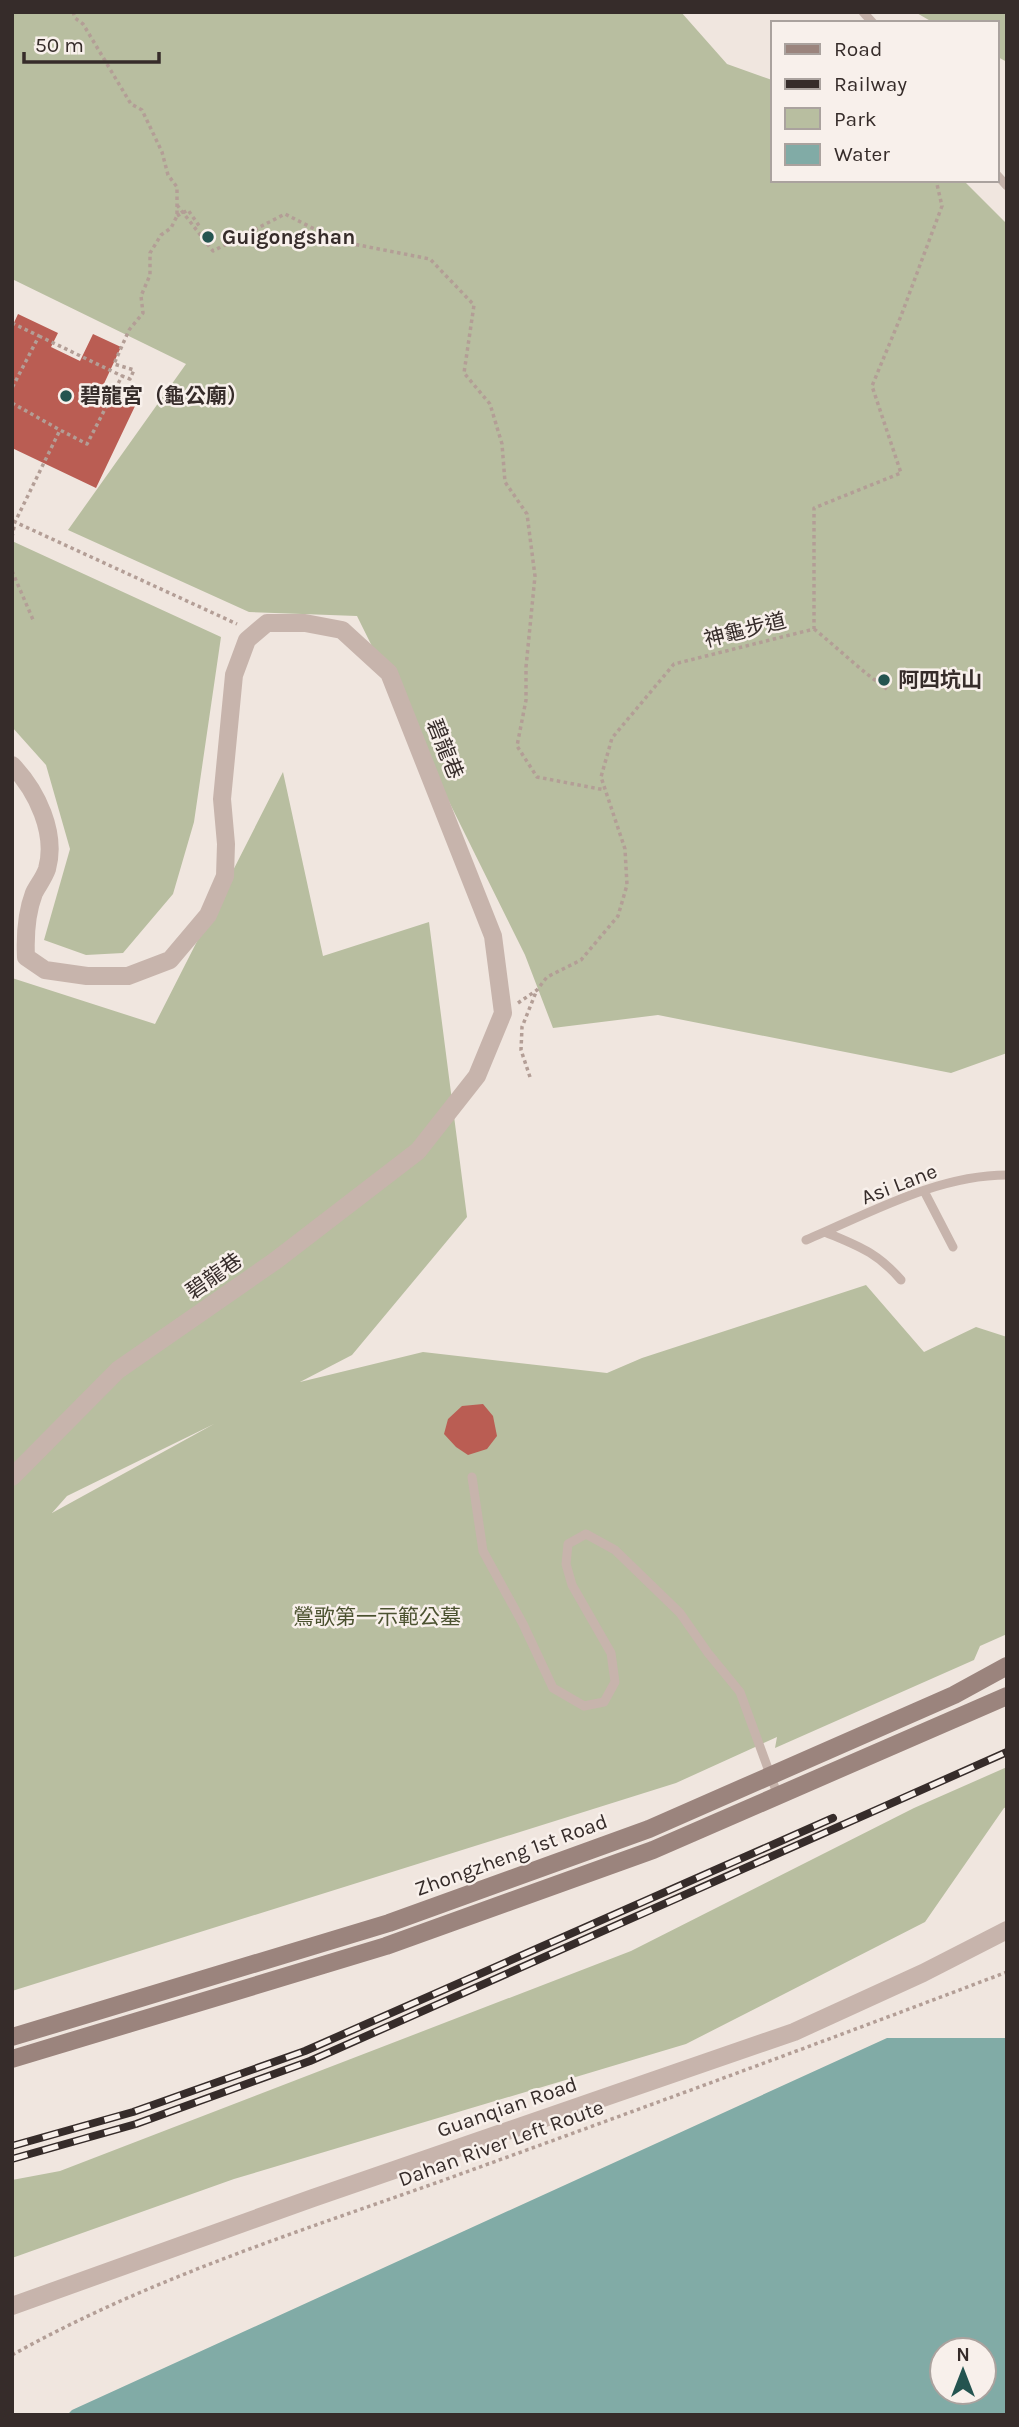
<svg xmlns="http://www.w3.org/2000/svg" width="1019" height="2427" font-family="Karla,'Noto Sans TC',sans-serif">
<style>
.green{fill:#b8bea0;fill-rule:evenodd}
.water{fill:#81aba6;fill-rule:evenodd}
.building{fill:#ba5d53}
.lines{fill:none;stroke-linecap:round;stroke-linejoin:round}
.path{stroke:#b39e96;stroke-width:3.5;stroke-dasharray:3.5 3.5;stroke-linecap:butt}
.service{stroke:#c7b4ac;stroke-width:9}
.minor{stroke:#c7b4ac;stroke-width:18}
.tertiary{stroke:#c7b4ac;stroke-width:18}
.secondary{stroke:#9b847d;stroke-width:18}
.rail-casing{stroke:#362c2a;stroke-width:8}
.rail{stroke:#f8f0eb;stroke-width:5;stroke-dasharray:16;stroke-linecap:butt}
.poi-dot{fill:#245450;stroke:#f8f0eb;stroke-width:2.5}
.labels{text-anchor:middle;stroke-width:5;stroke-linejoin:round;paint-order:stroke}
.poi-label{font-size:21px;font-weight:bold;fill:#362c2a;stroke:#f8f0eb;text-anchor:start}
.street-label{font-size:21px;fill:#362c2a;stroke:#f8f0eb}
.park-label{font-size:21px;fill:#4b5230;stroke:#f8f0eb}
</style>
<rect width="100%" height="100%" fill="#f0e6df"/>
<path class="green" d="M12 12H681L727 64 772 80V180H963L1007 224V1053L951 1073 658 1015 553 1028 525 955 357 616 249 612 68 530 186 364 12 279Z
M915 12H1007V62L996 56V23H934Z
M12 541 221 637 194 822 173 894 123 953 86 955 44 940 70 849 46 765 12 727Z
M283 772 323 956 429 922 467 1217 352 1355 300 1382 423 1352 607 1373 642 1358 866 1285 924 1352 976 1327 1007 1337V1634L980 1646 974 1660 775 1748 777 1737 676 1783 12 1991V978L155 1024ZM214 1424 52 1513 67 1496Z
M1007 1767V1807L1004 1808 925 1922 686 2044 234 2179 12 2258V2180L60 2171 631 1951 914 1808Z"/>
<path class="water" d="M887 2038H1007V2415H67L72 2410ZM942 2350H984V2392H942Z"/>
<path class="building" d="M18 314 58 333 51 347 80 361 93 334 121 347 102 388 136 404 96 488 12 448V327Z
M483 1404 493 1416 497 1436 487 1449 468 1455 456 1447 444 1434 448 1419 462 1406Z"/>
<g class="lines">
<path class="path" d="M73 12 75 18 83 24 131 104 142 110 162 152 168 175 177 187V216L171 228 161 235 150 253V275L141 296 143 313 129 330 114 364 134 370 130 379 122 376 87 444 60 430 15 522 237 624
M177 205 213 251 285 214 338 241 430 259 474 305 464 373 490 404 502 444 505 482 527 514 535 576 526 667V700L517 746 537 777 605 790
M177 216 188 210 200 227
M12 323 39 336 12 388
M39 336 122 376
M12 403 60 430
M12 537 15 522
M12 571 34 622
M814 629C839 649 861 671 887 689
M518 1003 537 990 547 977 581 960 618 916 627 885 625 849 601 777 612 738 674 664 814 629V508L901 473 872 386 901 316 942 206 936 180
M530 1077 521 1050 522 1027 536 992
M12 2355C148 2279 298 2232 444 2180 632 2112 820 2043 1007 1972"/>
<path class="service" d="M863 12 873 23
M996 174 1007 186
M924 1191 953 1247
M825 1232C858 1246 877 1252 901 1280
M806 1240C870 1213 937 1175 1007 1175
M472 1477 483 1551 523 1624 553 1688 584 1706 604 1702 615 1682 611 1653 572 1585 566 1564 568 1544 586 1534 615 1550 680 1613 708 1653 740 1692 778 1796"/>
<path class="minor" d="M12 765C37 791 57 833 47 869 44 878 38 885 34 893 26 914 25 936 26 957L45 970 87 976H128L170 960 208 915 225 876 226 844 222 799 234 675 247 640 267 623H305L342 630 389 673 493 936 503 1013 477 1076 418 1151 275 1261 118 1370 12 1477"/>
<path class="tertiary" d="M12 2306 313 2198 794 2032 923 1973 1007 1930"/>
<path class="secondary" d="M12 2037 389 1923 649 1829 954 1695 1007 1666
M12 2059 386 1946 653 1850 1007 1696"/>
<defs>
<path id="rail" d="M12 2146 133 2112 305 2051 833 1818
M12 2159 136 2124 310 2061 1007 1752"/>
</defs>
<use href="#rail" class="rail-casing"/>
<use href="#rail" class="rail"/>
</g>
<g class="poi-dot">
<circle cx="208" cy="237" r="7"/>
<circle cx="66" cy="396" r="7"/>
<circle cx="884" cy="680" r="7"/>
</g>
<g class="labels">
<g class="poi-label">
<text x="222" y="244">Guigongshan</text>
<text x="80" y="403">碧龍宮（龜公廟）</text>
<text x="898" y="687">阿四坑山</text>
</g>
<g class="street-label">
<text transform="translate(745 630) rotate(-14)" y="7">神龜步道</text>
<text transform="translate(445 749) rotate(68)" y="7">碧龍巷</text>
<text transform="translate(899 1184) rotate(-21)" y="7">Asi Lane</text>
<text transform="translate(214 1276) rotate(-35)" y="7">碧龍巷</text>
<text transform="translate(511 1855) rotate(-20)" y="7">Zhongzheng 1st Road</text>
<text transform="translate(507 2107) rotate(-19)" y="7">Guanqian Road</text>
<text transform="translate(501 2143) rotate(-20)" y="7">Dahan River Left Route</text>
</g>
<g class="park-label">
<text x="377" y="1624">鶯歌第一示範公墓</text>
</g>
</g>
<rect width="1019" height="2427" fill="none" stroke="#362c2a" stroke-width="28"/>
<rect x="771" y="21" width="228" height="161" fill="#f8f0eb" stroke="#aaa29e" stroke-width="2"/>
<rect x="785" y="44" width="35" height="10" fill="#9b847d" stroke="#aaa29e" stroke-width="2"/>
<text x="834" y="56" font-size="21" fill="#362c2a">Road</text>
<rect x="785" y="79" width="35" height="10" fill="#362c2a" stroke="#aaa29e" stroke-width="2"/>
<text x="834" y="91" font-size="21" fill="#362c2a">Railway</text>
<rect x="785" y="108" width="35" height="21" fill="#b8bea0" stroke="#aaa29e" stroke-width="2"/>
<text x="834" y="126" font-size="21" fill="#362c2a">Park</text>
<rect x="785" y="144" width="35" height="21" fill="#81aba6" stroke="#aaa29e" stroke-width="2"/>
<text x="834" y="161" font-size="21" fill="#362c2a">Water</text>
<g transform="translate(963 2371)"><circle r="33" fill="#f8f0eb" stroke="#aaa29e" stroke-width="2"/>
<path d="M0-5L12 26L0 18L-12 26Z" fill="#245450"/>
<text y="-10" font-size="19" font-weight="bold" text-anchor="middle" fill="#362c2a">N</text>
</g>
<path d="M24 52v10h135v-10" fill="none" stroke="#362c2a" stroke-width="3.5"/>
<text x="35" y="52" font-size="21" fill="#362c2a" stroke="#f8f0eb" stroke-width="5" paint-order="stroke">50 m</text>
</svg>
